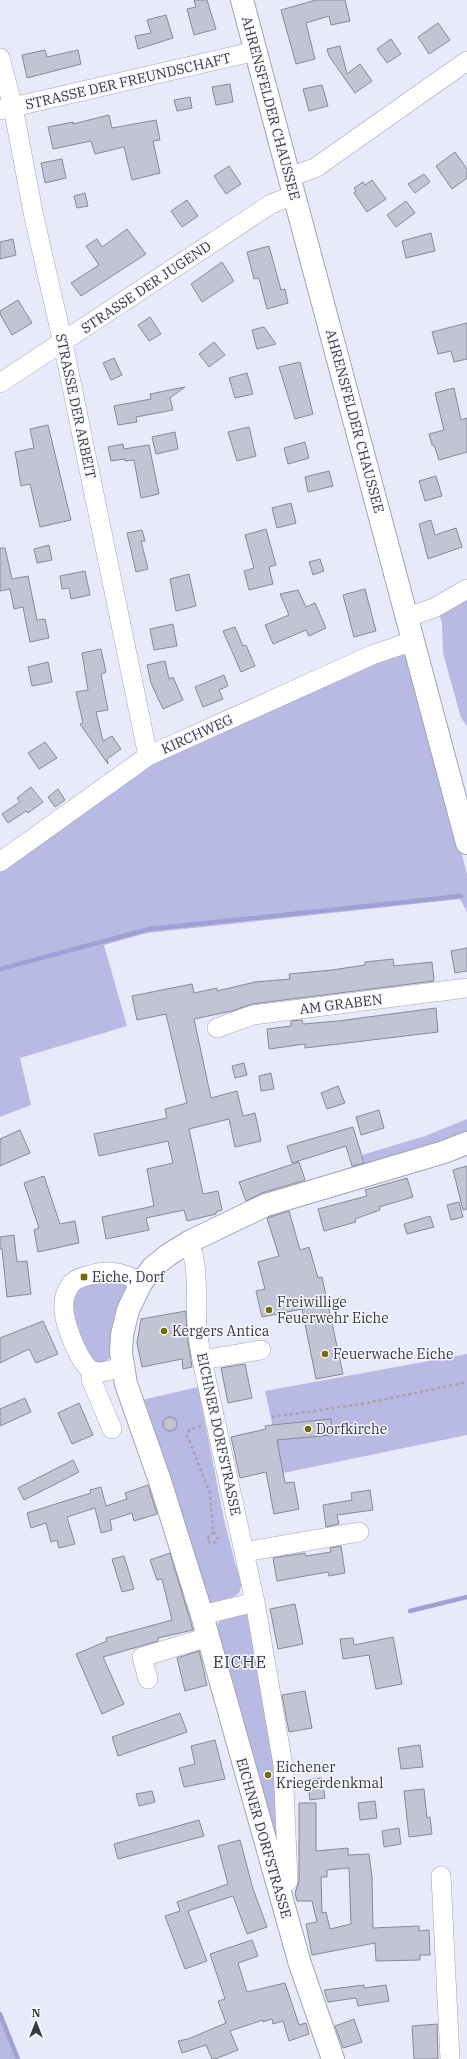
<svg xmlns="http://www.w3.org/2000/svg" width="467" height="2059" font-family="'IBM Plex Serif',serif">
<style>
.green{fill:#b9bae3}
.lines{fill:none;stroke-linecap:round;stroke-linejoin:round}
.stream{stroke:#9fa0d3;stroke-width:4.5}
.building{fill:#c2c3d4;stroke:#878898;fill-rule:evenodd}
.minor-casing{stroke:#a2a3b4;stroke-width:20}
.major-casing{stroke:#a2a3b4;stroke-width:24}
.path{stroke:#a1a2b0;stroke-width:2.5;stroke-dasharray:3 3;stroke-linecap:butt}
.minor{stroke:#fff;stroke-width:19}
.major{stroke:#fff;stroke-width:22}
.poi-dot{fill:#756c08;stroke:#f7f8ff;stroke-width:1.5}
.labels{text-anchor:middle;stroke-width:3;stroke-linejoin:round;paint-order:stroke}
.street-label{font-size:14px;fill:#38383f;stroke:#f7f8ff}
.poi-label{font-size:14px;fill:#38383f;stroke:#f7f8ff;text-anchor:start}
.quarter-label{font-size:16px;letter-spacing:1px;fill:#38383f;stroke:#f7f8ff}
</style>
<rect width="100%" height="100%" fill="#e8e9fb"/>
<path class="green" d="M467 595V726L461 718 443 653 442 623 438 611Z
M398 652 411 660 467 874V912L460 899 147 933 104 945 127 1026 20 1058 31 1105 0 1117V872L147 764Z
M467 1119V1132L450 1140 347 1173 344 1169 364 1163 362 1155 425 1136Z
M93 1278 125 1282 126 1288 120 1303 112 1353 110 1358 102 1364H93L73 1328 72 1294Z
M467 1354V1435L283 1473 265 1391Z
M198 1387 224 1519 235 1563 242 1583 239 1593 229 1600 218 1604 210 1603 205 1598 142 1400Z
M250 1611 273 1739 281 1861 215 1629 220 1620Z
M0 2014 16 2059H0Z"/>
<g class="lines">
<path class="stream" d="M0 969 149 929 461 896
M410 1611 467 1597
M0 2014 18 2059"/>
</g>
<path class="building" d="M194 0H207L216 29 194 35 187 9 196 7Z
M316 0H345L350 21 331 25 329 16 306 23 315 59 296 64 281 10Z
M166 15 173 38 138 49 135 36 151 33 147 20Z
M438 23 450 40 429 54 418 37Z
M391 39 401 54 387 63 377 49Z
M340 46 347 74 360 64 372 81 355 93 329 56 327 49Z
M45 50 47 57 78 50 81 64 27 78 22 55Z
M230 84 233 102 216 105 212 87Z
M322 85 328 106 309 111 303 89Z
M190 97 192 108 177 111 174 100Z
M109 115 112 128 156 120 160 140 153 141 160 173 132 180 124 147 95 154 91 141 53 149 48 127 73 122V124Z
M455 152 467 169V178L452 189 436 166Z
M62 159 66 178 45 183 41 163Z
M229 166 241 184 226 194 214 176Z
M424 174 430 182 415 193 408 184Z
M372 180 386 199 367 212 354 193 356 191 354 188 363 182 365 185Z
M85 193 88 206 77 208 74 196Z
M187 200 198 216 182 227 171 211Z
M406 201 415 213 396 227 387 215Z
M127 229 146 254 81 296 71 283 99 265 86 246 97 239 102 247Z
M431 233 435 251 406 258 402 241Z
M13 239 16 255 0 259V242Z
M269 246 281 290 285 289 288 303 267 309 259 278 254 279 247 252Z
M222 262 234 281 202 302 191 284Z
M18 300 32 323 12 335 0 314V311Z
M150 317 161 334 149 341 138 325Z
M467 323V359L454 362 451 351 438 354 432 332Z
M264 327 276 344 257 349 252 330Z
M214 342 225 355 209 367 199 354Z
M114 358 122 375 111 380 103 363Z
M300 362 313 414 295 419 279 367Z
M247 373 253 394 235 398 229 378Z
M185 387 170 398 173 410 136 417 137 422 118 425 114 406 151 399 150 394Z
M454 388 461 420 467 418V452L439 460 434 445H432L429 434 444 430 435 393Z
M48 425 71 520 40 527 30 484 21 486 15 452 34 448 30 429Z
M249 427 256 456 237 461 228 432Z
M175 432 178 449 156 454 152 437Z
M305 442 309 458 288 464 284 448Z
M123 444 124 449 149 445 159 494 141 498 134 460 125 461V459L111 461 108 447Z
M329 471 333 486 308 492 305 477Z
M436 476 442 496 425 501 419 481Z
M291 503 296 523 277 528 272 508Z
M431 520 435 535 456 528 462 547 428 559 419 524Z
M266 529 276 565 269 567 273 584 249 590 244 571 254 568 245 535Z
M142 530 145 541H141L148 569 136 572 127 533Z
M49 545 52 560 37 563 34 549Z
M0 548H5L12 579 28 576 37 620 45 619 49 638 30 642 23 607 14 609 10 589 0 591Z
M320 559 324 571 313 575 309 562Z
M85 571 90 595 71 599 69 588 62 589 60 576Z
M189 574 196 606 176 611 170 579Z
M365 589 376 631 354 637 343 595Z
M298 590 306 607 315 603 326 628 309 636 306 630 273 644 265 625 289 615 280 594Z
M173 624 177 646 154 650 150 629Z
M235 627 243 646 246 645 255 666 241 672 223 631Z
M101 649 106 672 101 674 108 710 96 712 103 741 112 736 121 749 107 759 108 764 80 724 83 723 76 692 88 690 82 653Z
M165 661 169 679 173 677 183 700 163 709 151 683 147 665Z
M48 662 52 682 32 686 28 667Z
M224 675 228 686 219 690 223 699 203 707 195 687Z
M45 742 57 758 39 769 28 753Z
M31 787 43 802 28 813 26 811 8 823 2 814 20 802 17 798Z
M58 789 65 800 55 807 48 797Z
M467 948V971L455 973 451 951Z
M393 959 394 966 432 962 434 981 252 1004 232 1011 194 1019 211 1098 237 1091 243 1116 255 1113 261 1141 235 1147 229 1119 189 1129 203 1194 218 1191 222 1210 216 1212V1214L187 1221 184 1210 146 1218 149 1230 106 1239 102 1217 154 1206 147 1169 173 1163 168 1141 99 1156 94 1134 167 1118 165 1109 187 1103 166 1014 137 1020 132 996 192 984 194 993 217 988V991L255 982 290 979 289 974 332 970 365 965V962Z
M436 1008 438 1032 305 1048V1044L269 1049 267 1029 291 1026V1021L302 1020 303 1024 338 1021Z
M244 1063 247 1075 235 1078 232 1066Z
M271 1073 274 1089 261 1091 259 1076Z
M338 1086 345 1103 327 1109 321 1093Z
M379 1110 384 1128 361 1135 356 1117Z
M353 1127 364 1163 352 1166 346 1146 292 1163 287 1146Z
M20 1130 30 1153 0 1166V1139Z
M299 1162 305 1180 262 1193 246 1201 239 1182Z
M467 1166V1209L463 1210 453 1170Z
M44 1176 60 1224 75 1221 79 1243 38 1252 34 1230 39 1228 24 1183Z
M407 1178 413 1197 379 1207 380 1210 355 1219 356 1222 324 1231 318 1209 367 1196 365 1190Z
M459 1202 463 1217 451 1220 447 1205Z
M289 1211 300 1250 309 1247 318 1278 322 1277 343 1374 316 1379 302 1309 262 1317 256 1291 265 1289 258 1262 279 1256 267 1218Z
M430 1216 434 1227 407 1234 404 1224Z
M14 1235 17 1262 27 1261 31 1294 7 1297 2 1249H0V1237Z
M186 1311 187 1336 192 1367 183 1369 182 1359 142 1367 137 1343 141 1319Z
M43 1321 58 1354 36 1363 29 1349 0 1363V1338Z
M245 1364 252 1398 228 1403 221 1368Z
M25 1398 31 1412 0 1426V1409Z
M79 1403 93 1435 72 1444 58 1413Z
M163 1424a7 7 0 1 1 14 0a7 7 0 1 1-14 0Z
M331 1419 332 1435 277 1440 285 1483 294 1482 299 1509 274 1514 266 1472 240 1478 231 1437 266 1429 265 1426 272 1425Z
M73 1460 79 1472 24 1500 18 1488Z
M148 1485 157 1514 134 1521 132 1513 110 1520 112 1530 101 1533 95 1508 67 1517 75 1544 59 1548 57 1540 51 1542 46 1523 31 1528 27 1513 91 1493 90 1490 101 1487 106 1506 127 1499 125 1493Z
M370 1490 373 1510 337 1515 339 1524 326 1527 323 1505 352 1500 351 1493Z
M341 1546 345 1573 329 1576 328 1572 277 1581 273 1558 305 1553 306 1556 331 1552 330 1548Z
M170 1553 193 1630 158 1638V1641L103 1657 124 1704 102 1714 76 1654 107 1641 106 1638 172 1620 162 1579 157 1580 150 1560Z
M124 1556 134 1589 122 1592 112 1559Z
M295 1604 303 1644 278 1649 270 1609Z
M393 1637 402 1684 376 1689 369 1655 343 1659 340 1639 353 1638 354 1645Z
M199 1651 207 1685 185 1691 177 1658Z
M305 1691 312 1728 289 1732 282 1695Z
M180 1713 187 1732 118 1756 112 1737Z
M215 1740 225 1779 184 1787 179 1768 195 1764 191 1746Z
M420 1745 423 1767 401 1769 398 1748Z
M322 1778 325 1798 310 1800 307 1780Z
M424 1789 427 1818 430 1817 432 1834 409 1837 404 1791Z
M152 1791 155 1802 139 1806 136 1794Z
M375 1801 377 1818 360 1820 358 1803Z
M299 1803H316V1851L348 1848V1855L369 1854 372 1877 373 1928 419 1926V1931L429 1930 430 1955H420V1960L376 1961 375 1943 312 1955 306 1924 317 1922 312 1901H297L295 1893 299 1881ZM349 1868 351 1924 330 1929 326 1912 322 1913 321 1877H327V1870Z
M199 1820 204 1836 118 1859 114 1844Z
M399 1828 401 1844 384 1847 382 1831Z
M240 1840 253 1889 267 1927 247 1934 233 1896 188 1911 207 1961 185 1969 165 1916 180 1911 177 1902 228 1884 218 1846Z
M252 1940 258 1956 238 1963 247 1992 285 1983 299 2025 306 2023 309 2034 289 2041 283 2021 273 2024 272 2019 263 2022V2020L230 2031 238 2050 215 2059H212L206 2045 182 2053 178 2041 188 2039 226 2023 218 2001 225 1999 210 1954Z
M364 1985V1988L386 1985 389 2001 358 2006 356 1998 328 2002 324 1990Z
M354 2019 362 2042 343 2048 335 2026Z
M437 2024 438 2059H414L412 2026Z"/>
<g class="lines">
<defs>
<path id="minor" d="M0 58 13 107 34 217 63 343 148 756
M0 110 256 51
M289 177 315 168 467 61
M0 383 271 204 294 195
M408 617 434 608 467 589
M0 862 148 756 372 655 413 641
M217 1028 253 1015 467 988
M189 1242C200 1270 195 1297 197 1326 198 1337 200 1349 202 1360L255 1602 283 1765 288 1881
M202 1360 261 1350
M123 1367C114 1369 101 1374 93 1371 80 1367 64 1322 64 1309 63 1300 66 1290 72 1283 79 1276 89 1276 97 1273 112 1270 128 1274 141 1283
M92 1371 91 1379 112 1429
M244 1552 359 1532
M202 1615 255 1602
M148 1679 142 1657 208 1637
M441 1876 450 2059"/>
<path id="major" d="M242 0 467 843
M333 2059 300 1964 202 1615 160 1481 126 1384 121 1353 122 1335 128 1310 141 1283 153 1267 168 1255 189 1242 266 1205 444 1152 467 1143"/>
</defs>
<use href="#minor" class="minor-casing"/>
<use href="#major" class="major-casing"/>
<path class="path" d="M272 1417 368 1403 467 1382
M201 1426 189 1430 187 1435 210 1493 213 1532 216 1534 218 1539 216 1542 210 1543 207 1539 213 1532"/>
<use href="#minor" class="minor"/>
<use href="#major" class="major"/>
</g>
<g class="poi-dot">
<rect x="80" y="1273" width="8" height="8" rx="2"/>
<circle cx="269" cy="1310" r="4"/>
<circle cx="164" cy="1331" r="4"/>
<circle cx="325" cy="1354" r="4"/>
<circle cx="308" cy="1429" r="4"/>
<circle cx="268" cy="1775" r="4"/>
</g>
<g class="labels">
<g class="street-label">
<text transform="translate(128 81) rotate(-13)" y="5">STRASSE DER FREUNDSCHAFT</text>
<text transform="translate(271 108) rotate(75)" y="5">AHRENSFELDER CHAUSSEE</text>
<text transform="translate(146 287) rotate(-34)" y="5">STRASSE DER JUGEND</text>
<text transform="translate(76 406) rotate(78)" y="5">STRASSE DER ARBEIT</text>
<text transform="translate(355 421) rotate(75)" y="5">AHRENSFELDER CHAUSSEE</text>
<text transform="translate(197 734) rotate(-24)" y="5">KIRCHWEG</text>
<text transform="translate(341 1004) rotate(-7)" y="5">AM GRABEN</text>
<text transform="translate(219 1434) rotate(78)" y="5">EICHNER DORFSTRASSE</text>
<text transform="translate(264 1838) rotate(74)" y="5">EICHNER DORFSTRASSE</text>
</g>
<g class="poi-label">
<text x="92" y="1282">Eiche, Dorf</text>
<text x="277" y="1307">Freiwillige<tspan x="277" dy="16">Feuerwehr Eiche</tspan></text>
<text x="172" y="1336">Kergers Antica</text>
<text x="333" y="1359">Feuerwache Eiche</text>
<text x="316" y="1434">Dorfkirche</text>
<text x="276" y="1772">Eichener<tspan x="276" dy="16">Kriegerdenkmal</tspan></text>
</g>
<g class="quarter-label">
<text x="240" y="1668">EICHE</text>
</g>
</g>
<g transform="translate(36 2023)" stroke="#f7f8ff" stroke-width="3" paint-order="stroke">
<path d="M0-3L7 15L0 10L-7 15Z" fill="#38383f"/>
<text y="-6" font-size="11" font-weight="bold" text-anchor="middle" fill="#38383f">N</text>
</g>
</svg>
